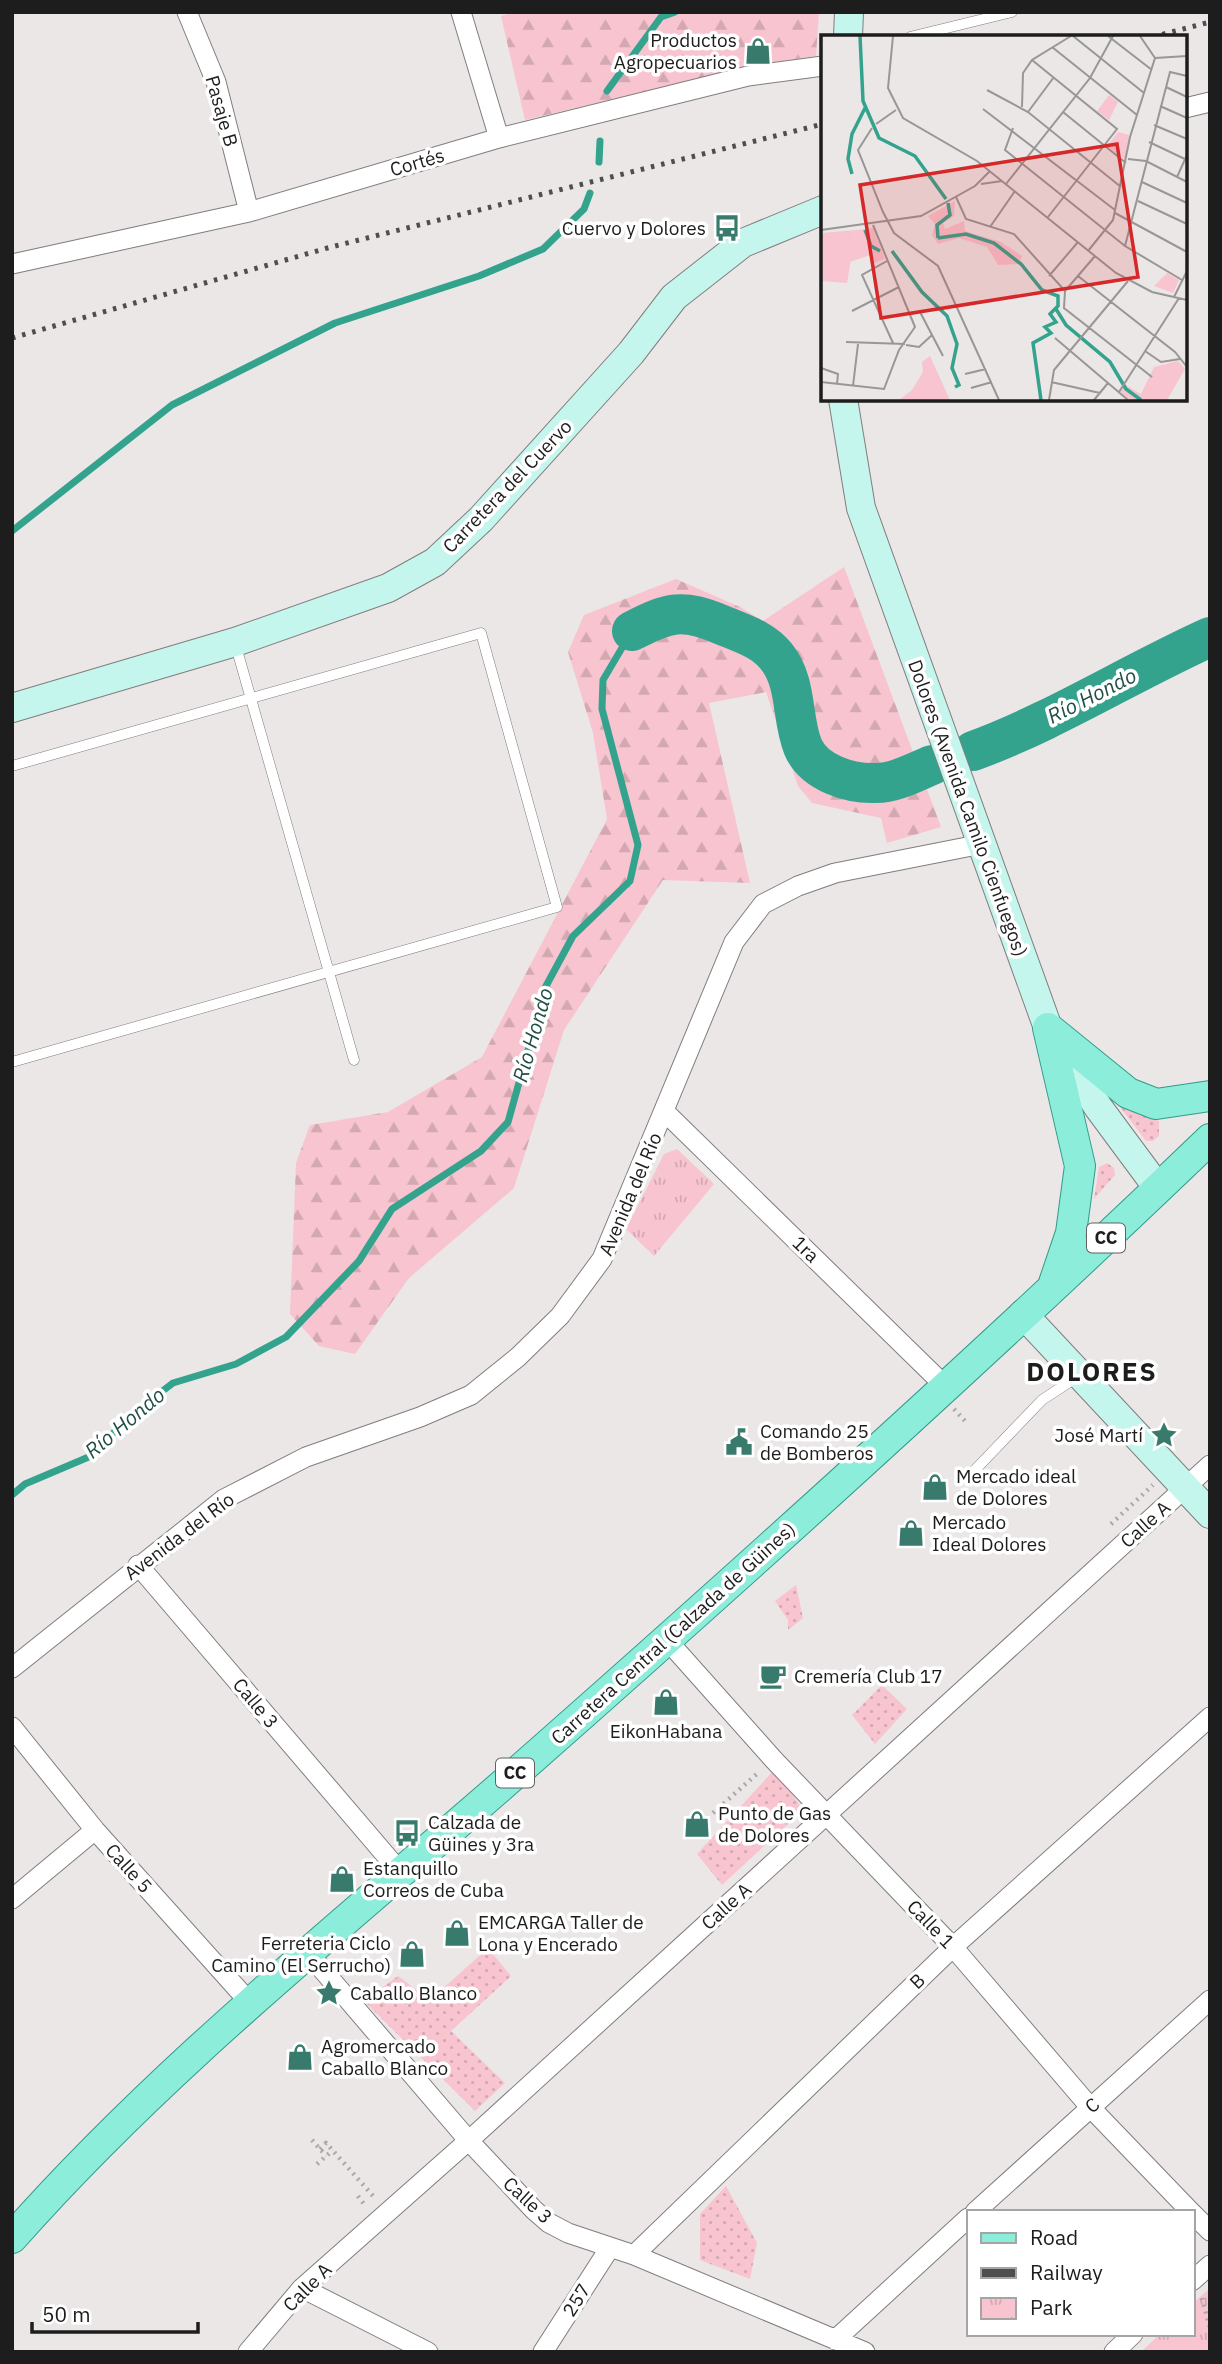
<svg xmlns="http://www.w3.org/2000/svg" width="1222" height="2364" font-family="'IBM Plex Sans',sans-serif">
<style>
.grass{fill:url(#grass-dots)}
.forest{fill:url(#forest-firs)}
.park{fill:url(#park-tufts)}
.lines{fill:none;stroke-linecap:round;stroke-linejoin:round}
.stream{stroke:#34a38d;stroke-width:7}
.river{stroke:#34a38d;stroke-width:40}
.lane-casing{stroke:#817d7e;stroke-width:11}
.street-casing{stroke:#817d7e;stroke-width:21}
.secondary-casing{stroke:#817d7e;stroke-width:30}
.primary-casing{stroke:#329c88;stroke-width:32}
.path{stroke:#aba8a8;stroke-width:4.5;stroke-dasharray:2 5;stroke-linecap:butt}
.lane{stroke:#fff;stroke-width:10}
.street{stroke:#fff;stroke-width:19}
.secondary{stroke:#c5f6ed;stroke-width:28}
.primary{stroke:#8bedda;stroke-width:30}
.rail{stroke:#4f4e4e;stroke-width:5;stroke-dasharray:3.5 7;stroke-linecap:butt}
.labels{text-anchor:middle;stroke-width:7;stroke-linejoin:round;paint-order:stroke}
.shield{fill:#fff;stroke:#626161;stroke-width:2}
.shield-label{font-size:18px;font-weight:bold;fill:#1e1d1d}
.poi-label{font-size:19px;fill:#1e1d1d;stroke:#fff;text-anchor:start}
.street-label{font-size:19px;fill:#1e1d1d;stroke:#fff}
.water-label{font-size:21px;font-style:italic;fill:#1f4e44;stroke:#fff}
.district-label{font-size:26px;font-weight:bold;letter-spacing:2px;fill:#1e1d1d;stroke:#fff}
.inset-river{fill:none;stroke:#34a38d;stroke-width:3.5}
.inset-road{fill:none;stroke:#999696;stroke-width:2}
.view{fill:#d62828;fill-opacity:0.15;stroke:#d62828;stroke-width:3.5}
.inset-edge{fill:none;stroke:#1e1d1d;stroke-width:3.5}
</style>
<defs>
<pattern id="grass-dots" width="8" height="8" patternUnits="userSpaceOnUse" patternTransform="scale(1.75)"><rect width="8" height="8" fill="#f7c4cf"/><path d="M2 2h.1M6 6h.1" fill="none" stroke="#d3a8b1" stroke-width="1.8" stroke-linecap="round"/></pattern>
<pattern id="forest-firs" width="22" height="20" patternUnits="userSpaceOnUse" patternTransform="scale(1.75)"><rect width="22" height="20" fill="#f7c4cf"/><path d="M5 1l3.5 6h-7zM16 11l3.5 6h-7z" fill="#d3a8b1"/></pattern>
<pattern id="park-tufts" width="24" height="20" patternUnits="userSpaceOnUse" patternTransform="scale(1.75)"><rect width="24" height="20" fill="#f7c4cf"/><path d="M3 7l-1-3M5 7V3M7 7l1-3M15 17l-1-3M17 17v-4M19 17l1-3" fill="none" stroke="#d3a8b1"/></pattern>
</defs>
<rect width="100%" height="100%" fill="#ebe7e7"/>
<path class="grass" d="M1120 1107 1159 1121V1136L1153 1141H1146Z
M1107 1163 1114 1168 1115 1175 1094 1199 1099 1167Z
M796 1585 803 1618 788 1630V1620L775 1601Z
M882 1685 907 1709 875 1744 852 1715Z
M775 1769 803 1810 722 1885 697 1854Z
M488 1948 511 1976 451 2031 505 2083 475 2111 364 2001 398 1976 430 2000Z
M726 2186 757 2243 750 2279 700 2260V2214Z"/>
<path class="forest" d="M514 12H819L816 56 756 65 525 120 501 16Z
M844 567 941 827 887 843 881 818 812 803 798 786 766 692 709 703 750 883 663 880 564 1030 514 1188 409 1278 355 1354 319 1346 290 1314 296 1163 310 1125 388 1112 482 1057 607 819 593 733 568 652 584 615 676 579 740 607 763 621Z"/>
<path class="park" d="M677 1149 714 1184 654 1256 626 1229 664 1154Z
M1210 2288V2352H1141L1160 2334H1192V2304Z"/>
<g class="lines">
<path class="stream" d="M607 91 661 17 675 12
M599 162 600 141
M12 531 172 405 335 323 479 276 543 249 584 209 590 193
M12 1495 25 1484 91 1456 131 1415 173 1383 236 1364 286 1337 359 1261 392 1209 481 1151 508 1122 546 986 573 936 630 881 638 845 602 709 603 680 632 631"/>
<path class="river" d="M632 631C669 612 682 608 722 625 741 633 762 639 776 656 798 683 791 718 803 747 814 773 850 784 876 783 895 783 915 772 932 765
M973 751C1055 721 1130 673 1210 637"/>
<defs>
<path id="lane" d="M910 37 1012 12
M235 643 354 1060
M12 766 481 633 557 907 12 1062
M973 1472 1042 1400 1077 1377"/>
<path id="street" d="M187 12 216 82 249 212
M461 12 499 138
M1185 108 1210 102
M12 264 249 212 499 138 748 76 823 66
M665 1112 946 1387
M138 1565 401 1873
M667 1640 774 1760 953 1947 1090 2107 1191 2212
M12 1668 224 1499 306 1457 420 1417 471 1395 518 1357 560 1316 602 1259 734 942 763 904 798 886 835 873 982 844
M12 1727 95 1830 251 2004
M12 1899 95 1830
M309 1954 469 2141 534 2210 549 2223 568 2233 634 2255 865 2352
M975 2212 1210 2000
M1192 2213 1210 2231
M634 2255 953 1947 1210 1717
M1192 2281 1210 2265
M302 2288 428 2352
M835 2340 968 2218
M248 2352 302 2288 476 2134 1210 1465
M543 2352 609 2249
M1114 2352 1133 2334"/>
<path id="secondary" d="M848 37 849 12
M843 399 861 508 1048 1028 1098 1107 1158 1188
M12 708 235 642 388 588 435 562 481 519 631 353 674 297 743 243 823 210
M1023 1314 1210 1514"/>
<path id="primary" d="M1048 1028 1080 1166 1071 1233 1054 1283
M1048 1028 1128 1093 1156 1104 1210 1096
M12 2238C163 2067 345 1923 516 1773 751 1566 984 1356 1210 1139"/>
</defs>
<use href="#lane" class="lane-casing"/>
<use href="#street" class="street-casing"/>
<use href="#secondary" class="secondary-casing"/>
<use href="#primary" class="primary-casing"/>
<path class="path" d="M954 1409 965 1421
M1111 1524 1153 1485
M713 1813 759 1772
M312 2140 326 2156
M320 2149 326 2143 375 2198
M317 2164 333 2150
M358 2196 366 2207
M1202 2298 1210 2328"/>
<use href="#lane" class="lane"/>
<use href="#street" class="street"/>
<use href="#secondary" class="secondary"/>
<use href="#primary" class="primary"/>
<path class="rail" d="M1152 37 1210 22
M12 338 331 247 823 124"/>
</g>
<defs>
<symbol id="shop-bare" viewBox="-9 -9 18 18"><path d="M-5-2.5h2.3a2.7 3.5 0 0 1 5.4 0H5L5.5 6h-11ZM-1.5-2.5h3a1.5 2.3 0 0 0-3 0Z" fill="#387a6c" stroke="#fff" stroke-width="2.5" paint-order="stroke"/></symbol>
<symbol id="bus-bare" viewBox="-9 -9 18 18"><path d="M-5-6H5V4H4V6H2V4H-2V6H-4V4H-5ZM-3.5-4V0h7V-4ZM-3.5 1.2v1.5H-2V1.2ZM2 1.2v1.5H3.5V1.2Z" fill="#387a6c" stroke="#fff" stroke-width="2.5" paint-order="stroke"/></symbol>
<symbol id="sight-bare" viewBox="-9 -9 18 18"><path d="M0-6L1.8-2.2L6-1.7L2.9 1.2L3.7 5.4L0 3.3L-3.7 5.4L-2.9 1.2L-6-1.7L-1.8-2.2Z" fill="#387a6c" stroke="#fff" stroke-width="2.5" paint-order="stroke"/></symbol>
<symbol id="civic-bare" viewBox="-9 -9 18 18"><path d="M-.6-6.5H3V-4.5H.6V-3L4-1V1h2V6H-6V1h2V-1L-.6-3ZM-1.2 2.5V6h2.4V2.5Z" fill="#387a6c" stroke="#fff" stroke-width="2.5" paint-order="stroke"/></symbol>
<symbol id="cafe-bare" viewBox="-9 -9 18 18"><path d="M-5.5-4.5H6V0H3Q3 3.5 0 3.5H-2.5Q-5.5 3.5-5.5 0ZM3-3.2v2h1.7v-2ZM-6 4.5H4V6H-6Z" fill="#387a6c" stroke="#fff" stroke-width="2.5" paint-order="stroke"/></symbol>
</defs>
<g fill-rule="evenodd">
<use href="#shop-bare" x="739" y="32" width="38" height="38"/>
<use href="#bus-bare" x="708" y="209" width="38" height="38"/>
<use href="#sight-bare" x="1145" y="1416" width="38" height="38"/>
<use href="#civic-bare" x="720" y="1423" width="38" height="38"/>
<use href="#shop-bare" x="916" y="1468" width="38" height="38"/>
<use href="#shop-bare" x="892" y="1514" width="38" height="38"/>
<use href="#cafe-bare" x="754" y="1657" width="38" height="38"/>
<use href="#shop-bare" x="647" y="1683" width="38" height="38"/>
<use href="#shop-bare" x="678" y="1805" width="38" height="38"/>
<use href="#bus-bare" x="388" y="1814" width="38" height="38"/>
<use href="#shop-bare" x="323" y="1860" width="38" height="38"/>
<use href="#shop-bare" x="438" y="1914" width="38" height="38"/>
<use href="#shop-bare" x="393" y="1935" width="38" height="38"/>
<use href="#sight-bare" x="310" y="1974" width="38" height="38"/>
<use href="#shop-bare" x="281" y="2038" width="38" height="38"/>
</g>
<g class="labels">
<g class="shield">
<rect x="1087" y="1223.5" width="38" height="29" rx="5"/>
<rect x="496" y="1758.5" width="38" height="29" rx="5"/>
</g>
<g class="shield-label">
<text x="1106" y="1244">CC</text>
<text x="515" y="1779">CC</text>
</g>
<g class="poi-label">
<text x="737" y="47" text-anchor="end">Productos<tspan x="737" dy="22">Agropecuarios</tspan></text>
<text x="706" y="235" text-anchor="end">Cuervo y Dolores</text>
<text x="760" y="1438">Comando 25<tspan x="760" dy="22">de Bomberos</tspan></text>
<text x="1143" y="1442" text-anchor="end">José Martí</text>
<text x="956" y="1483">Mercado ideal<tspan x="956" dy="22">de Dolores</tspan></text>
<text x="932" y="1529">Mercado<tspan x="932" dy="22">Ideal Dolores</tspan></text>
<text x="794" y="1683">Cremería Club 17</text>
<text x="666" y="1738" text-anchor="middle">EikonHabana</text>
<text x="718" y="1820">Punto de Gas<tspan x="718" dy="22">de Dolores</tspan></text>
<text x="428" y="1829">Calzada de<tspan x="428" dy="22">Güines y 3ra</tspan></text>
<text x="363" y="1875">Estanquillo<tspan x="363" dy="22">Correos de Cuba</tspan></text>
<text x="478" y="1929">EMCARGA Taller de<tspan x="478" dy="22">Lona y Encerado</tspan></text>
<text x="391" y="1950" text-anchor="end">Ferreteria Ciclo<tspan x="391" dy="22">Camino (El Serrucho)</tspan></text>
<text x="350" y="2000">Caballo Blanco</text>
<text x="321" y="2053">Agromercado<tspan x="321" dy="22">Caballo Blanco</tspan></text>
</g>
<g class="street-label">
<text transform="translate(222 111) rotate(74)" y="7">Pasaje B</text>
<text transform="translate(417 162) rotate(-16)" y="7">Cortés</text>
<text transform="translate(507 486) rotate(-46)" y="7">Carretera del Cuervo</text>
<text transform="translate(968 808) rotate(70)" y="7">Dolores (Avenida Camilo Cienfuegos)</text>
<text transform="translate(630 1194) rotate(-67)" y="7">Avenida del Río</text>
<text transform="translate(806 1249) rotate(44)" y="7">1ra</text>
<text transform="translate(1145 1524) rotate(-42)" y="7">Calle A</text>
<text transform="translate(179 1536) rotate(-37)" y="7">Avenida del Río</text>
<text transform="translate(673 1633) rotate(-42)" y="7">Carretera Central (Calzada de Güines)</text>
<text transform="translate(256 1703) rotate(50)" y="7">Calle 3</text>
<text transform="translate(129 1868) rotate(48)" y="7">Calle 5</text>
<text transform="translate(726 1906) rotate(-42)" y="7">Calle A</text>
<text transform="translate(931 1924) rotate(46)" y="7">Calle 1</text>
<text transform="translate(917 1981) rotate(-44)" y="7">B</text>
<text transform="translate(1092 2105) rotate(-42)" y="7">C</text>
<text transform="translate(528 2200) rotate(43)" y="7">Calle 3</text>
<text transform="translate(307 2287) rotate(-45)" y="7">Calle A</text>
<text transform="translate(576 2300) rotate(-58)" y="7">257</text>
</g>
<g class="water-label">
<text transform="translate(1092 696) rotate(-27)" y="7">Río Hondo</text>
<text transform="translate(533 1035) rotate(-74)" y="7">Río Hondo</text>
<text transform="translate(125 1423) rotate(-40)" y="7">Río Hondo</text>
</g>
<g class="district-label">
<text x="1092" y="1381">DOLORES</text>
</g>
</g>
<g transform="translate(821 35)">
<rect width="366" height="366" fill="#ebe7e7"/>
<path d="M288 60 297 67 288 85 276 76ZM346 238 358 245 352 258 333 251Z" fill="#f7c4cf"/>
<path d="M134 166 133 181 122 188 124 194 143 186 144 196 180 207 201 221 198 229 177 230 166 212 138 203 117 209 111 200 114 189 107 181ZM52 193 64 224 53 228 49 220 29 227 35 195ZM109 321 129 365H78L91 355 102 337 101 327ZM357 326 364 334 346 365H309L299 357 303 349 320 359 333 332Z" fill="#f7c4cf"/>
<path d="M297 97 308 100 305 125 286 111Z" fill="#f7c4cf"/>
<path d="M35 195 26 248 0 246V198Z" fill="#f7c4cf"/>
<path class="inset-river" d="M39 1 42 66 58 103 94 121 125 164M31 139 27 124 31 99 44 73M44 195 50 211 59 216M117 203 145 199 173 208 200 229 221 255 237 261V271L229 279 235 287 224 292 230 298 212 308 220 365M117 203 116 190 129 180 127 168M71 216 101 257 126 281 136 309 131 333 138 350 134 352M235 274 245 290 289 327 305 354 320 365"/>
<path class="inset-road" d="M72 1 67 53 82 83 156 126 295 238 331 257 366 265M252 1 323 58M287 1 331 35M319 1 334 23M231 12 316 80M334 23 366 21M211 25 296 94 227 182M345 52 366 62M166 55 207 77 300 152M339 71 366 83M201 72 202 38 211 25 250 1M162 74 294 175M207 77 233 42M242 77 305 128M55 89 75 75M333 90 366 104M51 93 37 115 62 177 73 198 117 231 178 365M192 93 184 115 304 211 361 245M328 107 366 125M307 124 325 126 366 147M356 142 366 120M321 147 366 168M160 149 181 146M185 149 269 43 292 1M135 162 145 184 193 199 244 256M317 166 366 189M294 178 366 217M169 192 194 156M0 195 100 181 154 151 169 136M304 211 349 37 366 41M267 216 292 185 309 102 334 23M66 226 41 240 72 308M228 241 257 207M257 241 354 317 366 332M244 256 243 273 331 342M244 256 274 221M353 262 366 236M31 276 78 252M89 279 99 277 122 321M234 303 307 365M25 307 84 309M85 310 98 312 111 300M324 316 340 327 359 324M0 333 17 339 16 349M144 339 165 334M0 347 63 354 78 315 94 292 52 190M230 347 279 358M32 351 37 309M150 353 171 347M298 357 358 263M228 365 233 335 307 246M273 365 287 348"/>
<path class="view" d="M296 109 317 242 60 283 39 150Z"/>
<rect width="366" height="366" class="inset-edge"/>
</g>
<rect width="1222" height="2364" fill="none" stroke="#1e1d1d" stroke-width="28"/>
<rect x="967" y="2210" width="228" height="126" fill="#ffffff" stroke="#a5a5a5" stroke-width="2"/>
<rect x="981" y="2233" width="35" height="10" fill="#8bedda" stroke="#a5a5a5" stroke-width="2"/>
<text x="1030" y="2245" font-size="21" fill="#1e1d1d">Road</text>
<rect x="981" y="2268" width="35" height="10" fill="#4f4e4e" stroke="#a5a5a5" stroke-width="2"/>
<text x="1030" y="2280" font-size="21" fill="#1e1d1d">Railway</text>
<rect x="981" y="2298" width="35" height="21" fill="url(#park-tufts)" stroke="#a5a5a5" stroke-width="2"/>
<text x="1030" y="2315" font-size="21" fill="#1e1d1d">Park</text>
<path d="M32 2322v10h166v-10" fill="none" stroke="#1e1d1d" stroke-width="3.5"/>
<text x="42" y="2322" font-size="21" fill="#1e1d1d" stroke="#ffffff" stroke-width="5" paint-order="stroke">50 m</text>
</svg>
